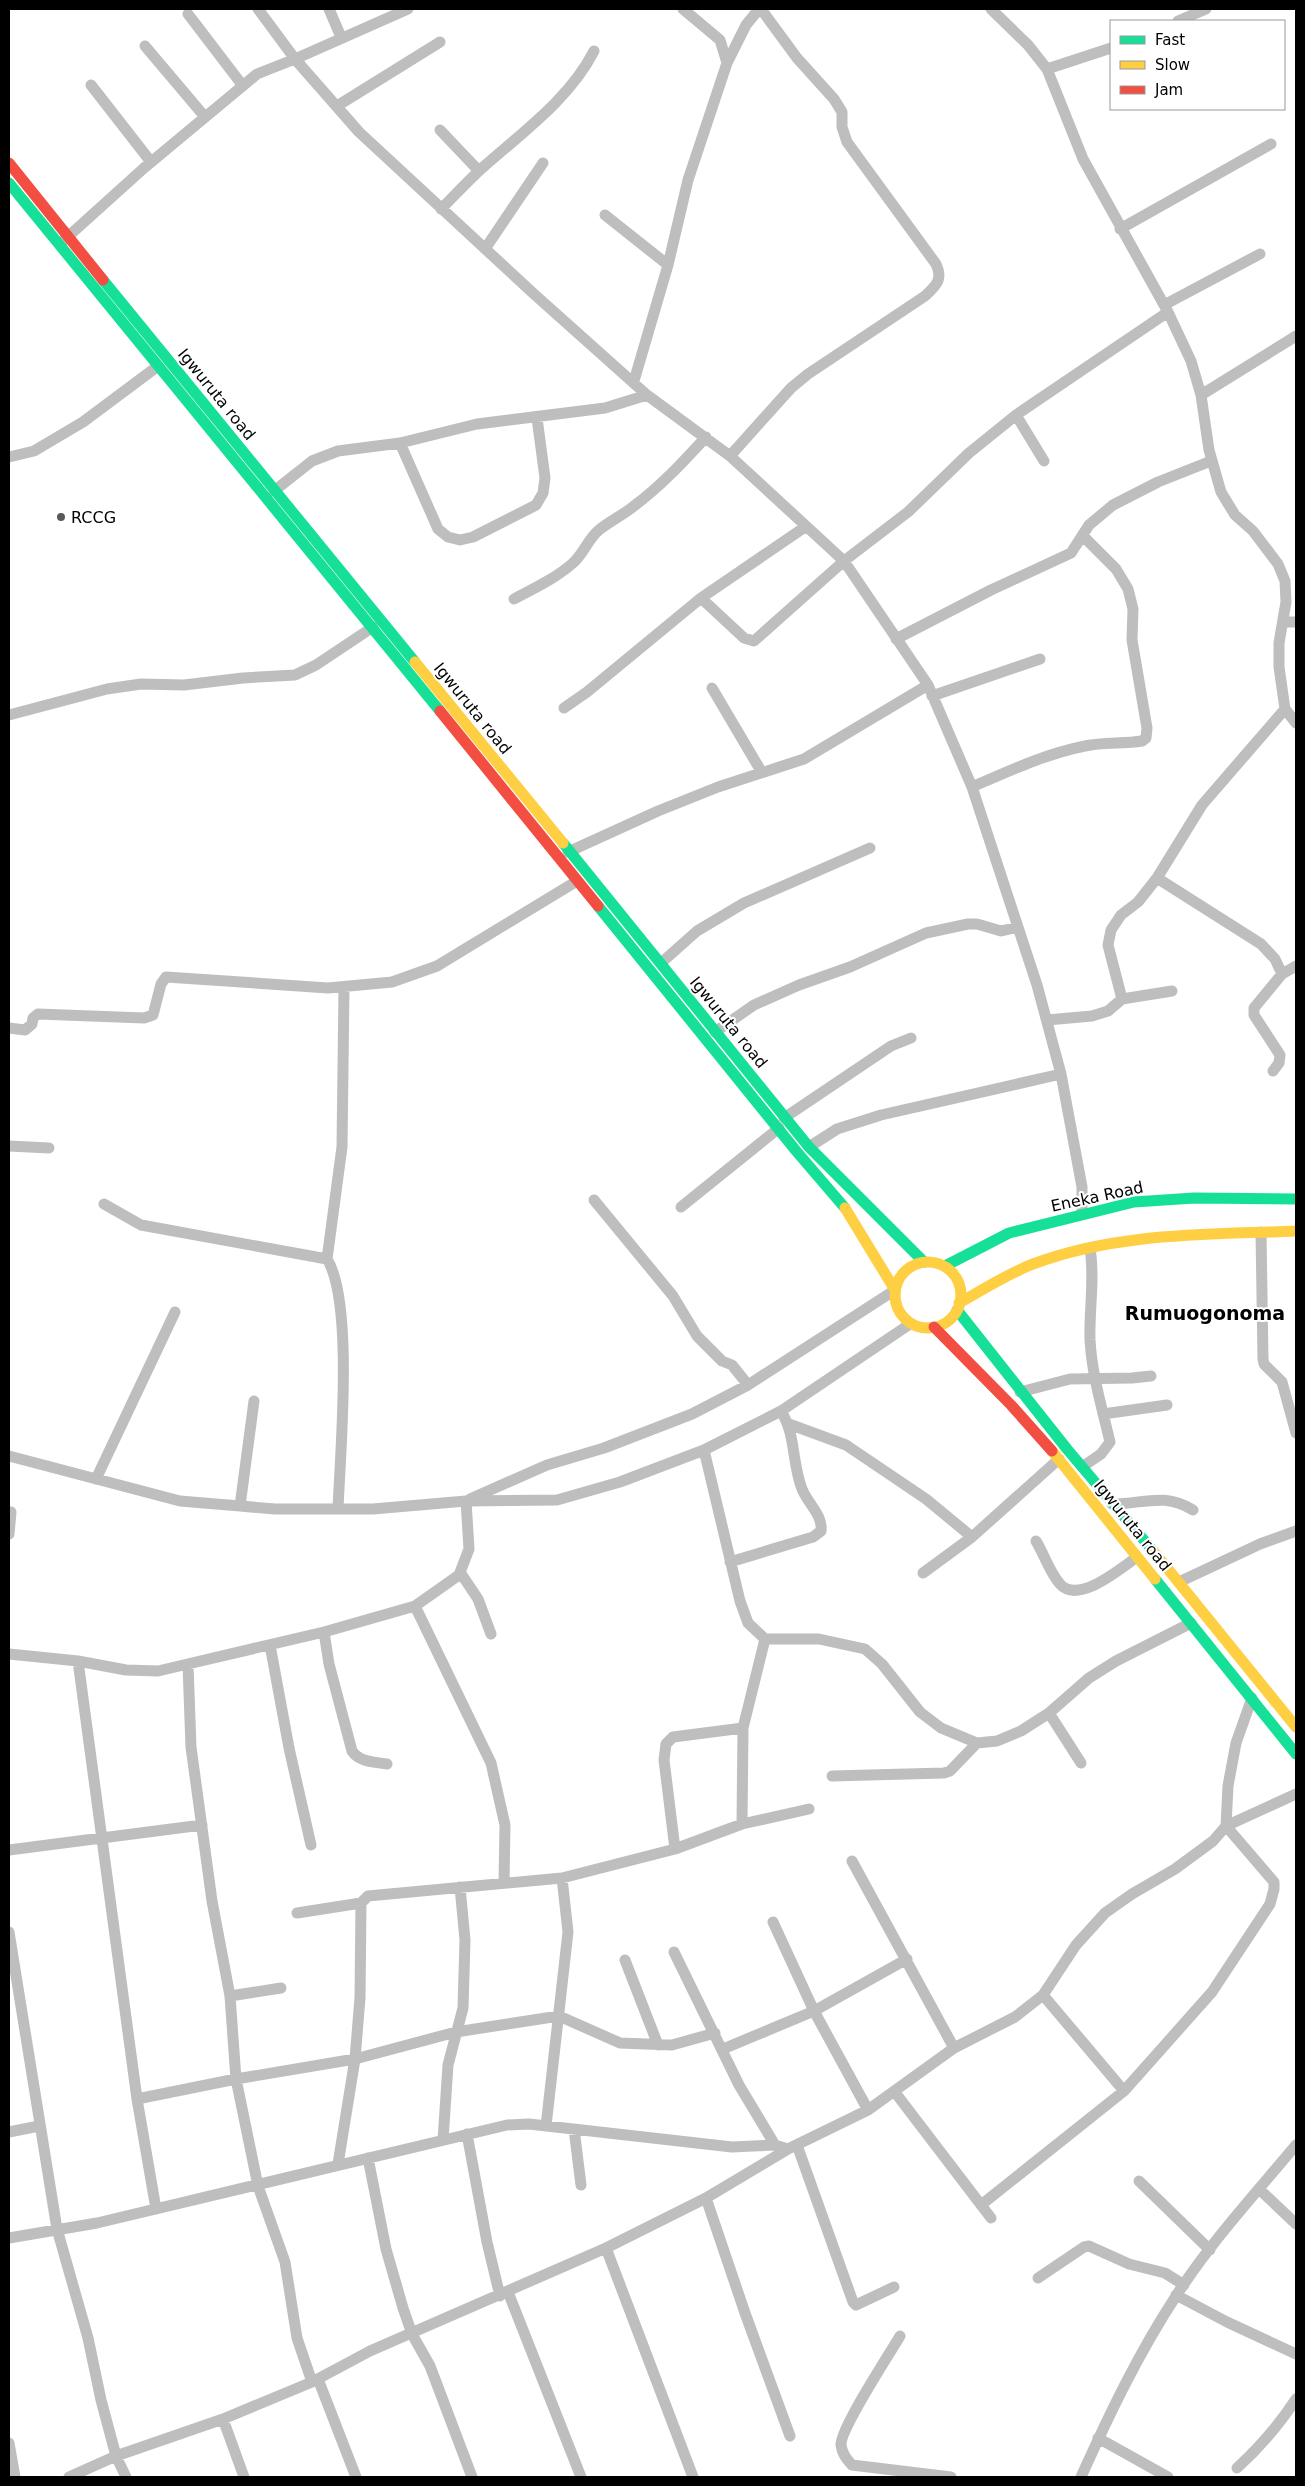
<svg xmlns="http://www.w3.org/2000/svg" width="1305" height="2486" font-family="'DejaVu Sans',sans-serif">
<style>
.lines{fill:none;stroke-linecap:round;stroke-linejoin:round}
.street{stroke:#bebebe;stroke-width:11}
.fast{stroke:#16e098;stroke-width:11}
.slow{stroke:#ffcf43;stroke-width:11}
.jam{stroke:#f24e42;stroke-width:11}
.poi-dot{fill:#595959;stroke:#fff;stroke-width:2}
.labels{text-anchor:middle;stroke-width:4;stroke-linejoin:round;paint-order:stroke}
.street-label{font-size:16px;fill:#000;stroke:#fff}
.poi-label{font-size:16px;fill:#000;stroke:#fff;text-anchor:start}
.quarter-label{font-size:19px;font-weight:bold;fill:#000;stroke:#fff}
</style>
<rect width="100%" height="100%" fill="#fff"/>
<g class="lines">
<path class="street" d="M258 9 295 59 408 9
M329 9 341 37
M683 9 720 40 727 63
M991 9 1028 45 1047 69 1083 159 1168 312 1191 361 1201 395 1209 450 1221 492 1235 515 1253 531 1278 564 1285 581 1286 602 1279 643V667L1285 709 1296 723
M188 14 243 86
M1178 21 1206 9
M145 46 205 117
M1047 69 1111 48
M91 85 151 162
M337 106 440 42
M440 130 479 171
M441 209C454 196 466 183 480 170 520 134 569 100 594 51
M605 215 668 265
M1120 229 1271 144
M62 242 144 168 257 74 295 59 359 132 534 294 647 395 730 456 844 561 928 685 972 787 1037 985 1061 1074 1082 1187V1213
M485 249 543 163
M1164 305 1260 254
M634 381 668 265 688 180 727 63 746 25 759 9
M1201 395 1296 336
M1016 415 1044 461
M400 443 438 529 448 537 460 540 473 537 536 505 543 493 545 478 537 418
M730 456 791 388 808 374 925 296C937 285 943 279 936 264L847 142 842 127V112L834 99 797 58 761 9
M9 457 34 451 83 422 158 366
M274 491 312 461 338 451 400 443 477 424 605 408 647 395
M701 598 744 638 754 641 844 561 908 512 969 453 1016 415 1168 312
M514 599C535 588 556 578 573 563 584 553 588 539 599 530 610 521 623 515 634 506 661 486 683 462 706 437
M1283 622H1296
M896 639 991 590 1071 553 1089 525 1113 505 1158 482 1211 461
M712 688 761 771
M932 696 1040 659
M564 708 587 692 701 598 805 527
M9 715 107 689 141 684 184 685 243 678 295 675 316 665 373 627
M972 787C1009 771 1045 754 1085 746 1104 742 1123 744 1142 741L1146 738 1147 728 1132 640 1133 609 1128 589 1116 569 1083 536
M568 852 658 811 718 787 804 759 928 685
M1157 878 1261 944 1275 959 1282 974
M661 963 697 931 744 903 870 848
M1122 999 1108 945 1111 930 1121 915 1138 902 1157 878 1202 805 1285 709
M1047 1020 1092 1016 1108 1011 1122 999 1172 991
M9 1028 25 1030 32 1024 33 1018 38 1014 144 1018 153 1015 161 984 166 977 328 988 392 982 437 966 577 881
M715 1032 754 1005 799 985 850 967 926 933 968 924H977L1001 931 1018 927
M1273 1071 1279 1063 1280 1055 1254 1015V1008L1282 974 1296 966
M784 1118 891 1046 911 1038
M9 1146 49 1148
M809 1147 837 1129 881 1115 1061 1074
M594 1200 673 1296 697 1336 722 1361 732 1365 748 1385
M104 1204 141 1225 327 1259C354 1302 340 1455 338 1509
M681 1207 779 1128
M1261 1232 1263 1359 1264 1364 1282 1382 1296 1433
M327 1259 342 1147 344 987
M1020 1392 1070 1379 1132 1378 1151 1376
M1103 1414 1167 1405
M789 1424 846 1445 926 1499 972 1537
M704 1450 740 1601 748 1623 765 1639 743 1728 742 1824
M9 1456 180 1501 240 1506 275 1509H373L466 1501 557 1500 620 1482 704 1450 781 1411 910 1324
M1082 1467 1101 1454 1110 1442C1102 1408 1092 1375 1090 1340 1089 1309 1095 1279 1090 1248
M96 1479 175 1312
M470 1499 547 1465 604 1448 692 1414 748 1385 895 1290
M1112 1504C1144 1504 1163 1492 1193 1510
M240 1506 254 1401
M9 1534 11 1512
M1036 1541C1044 1554 1050 1573 1060 1584 1078 1605 1121 1568 1137 1557
M730 1562 813 1537 821 1531C823 1515 808 1504 802 1489 792 1464 796 1435 781 1411
M460 1572 478 1599 491 1634
M923 1573 972 1537 1059 1459
M1179 1582 1260 1544 1296 1531
M415 1606 491 1763 505 1825 504 1883
M324 1632 329 1664 352 1751C359 1762 375 1762 387 1764
M765 1639H819L865 1649 882 1664 920 1712 941 1728 977 1743 997 1741 1021 1731 1049 1713 1089 1678 1116 1661 1191 1623
M270 1645 289 1748 311 1845
M9 1654 78 1661 126 1670 158 1671 324 1632 415 1606 459 1575 469 1549 466 1501
M78 1661 137 2099 156 2209
M188 1665 191 1747 212 1901 230 1996 236 2079 258 2186 285 2262 297 2338 312 2382
M1049 1713 1081 1763
M832 1776 944 1773 950 1771 977 1743
M675 1849 664 1760 666 1744 673 1737 743 1728
M9 1850 202 1825
M852 1861 954 2048
M297 1913 361 1903
M773 1922 814 2011 868 2110
M9 1932 57 2229 88 2338 101 2400 116 2456 126 2477
M674 1952 739 2085 775 2145
M625 1960 658 2045
M1043 1995 1124 2091
M230 1996 281 1988
M723 2049 814 2011 907 1959
M894 2091 991 2218
M137 2099 236 2079 355 2059 456 2032 559 2016 620 2043 672 2045 715 2033
M546 2126 568 1932 562 1878
M574 2129 581 2185
M9 2132 39 2126
M467 2134 487 2242 500 2296
M443 2140 448 2065 463 2008 465 1940 460 1887
M797 2145 853 2302 856 2305 894 2287
M368 2158 386 2249 403 2308 412 2334 430 2366 472 2477
M338 2164 355 2059 360 1998 361 1903 368 1896 562 1878 675 1849 742 1824 809 1809
M1139 2181 1210 2250
M1259 2189 1296 2224
M706 2198 745 2313 790 2436
M981 2205 1124 2091 1212 1992 1270 1904 1274 1889V1882L1226 1826 1296 1794
M9 2238 97 2223 507 2125 529 2124 732 2147 775 2145 788 2149
M606 2248 693 2477
M1038 2278 1084 2247 1089 2246 1129 2264 1165 2273 1184 2285
M508 2292 581 2477
M1176 2295 1227 2322 1296 2354
M900 2336C889 2355 840 2429 841 2445 842 2453 847 2460 852 2465L951 2477
M318 2379 356 2477
M223 2419 244 2477
M1098 2438 1168 2477
M9 2443 15 2477
M1237 2468C1260 2447 1279 2425 1296 2399
M69 2477 116 2456 223 2419 312 2382 370 2351 606 2248 706 2198 788 2149 868 2110 954 2048 1015 2017 1043 1995 1076 1945 1105 1913 1132 1894 1175 1869 1213 1841 1226 1826 1228 1786 1236 1743 1252 1698
M1081 2477C1109 2415 1138 2354 1176 2296 1210 2243 1255 2194 1296 2145"/>
<path class="fast" d="M9 183 440 711
M103 280 415 662
M563 843 809 1147 924 1262
M598 906 797 1152 845 1208
M945 1266 1009 1233 1134 1202 1194 1198 1296 1199
M957 1310 1067 1449 1154 1552
M1155 1579 1296 1754"/>
<path class="slow" d="M415 662 563 843
M845 1208 895 1290
M895 1295a33 33 0 1 1 66 0a33 33 0 1 1-66 0Z
M959 1303C984 1289 1007 1274 1033 1264 1118 1232 1207 1235 1296 1231
M1052 1451 1155 1579
M1154 1552 1296 1727"/>
<path class="jam" d="M9 163 103 280
M440 711 598 906
M934 1327 1011 1405 1052 1451"/>
</g>
<circle class="poi-dot" cx="61" cy="517" r="5"/>
<g class="labels">
<g class="street-label">
<text transform="translate(217 394) rotate(51)" y="6">Igwuruta road</text>
<text transform="translate(473 708) rotate(51)" y="6">Igwuruta road</text>
<text transform="translate(729 1022) rotate(51)" y="6">Igwuruta road</text>
<text transform="translate(1097 1196) rotate(-12)" y="6">Eneka Road</text>
<text transform="translate(1133 1525) rotate(51)" y="6">Igwuruta road</text>
</g>
<g class="poi-label">
<text x="71" y="523">RCCG</text>
</g>
<g class="quarter-label">
<text x="1205" y="1320">Rumuogonoma</text>
</g>
</g>
<rect width="1305" height="2486" fill="none" stroke="#000000" stroke-width="20"/>
<rect x="1110" y="20" width="175" height="90" fill="#ffffff" stroke="#999999"/>
<rect x="1120" y="36" width="25" height="8" fill="#16e098" stroke="#999999"/>
<text x="1155" y="45" font-size="15" fill="#000000">Fast</text>
<rect x="1120" y="61" width="25" height="8" fill="#ffcf43" stroke="#999999"/>
<text x="1155" y="70" font-size="15" fill="#000000">Slow</text>
<rect x="1120" y="86" width="25" height="8" fill="#f24e42" stroke="#999999"/>
<text x="1155" y="95" font-size="15" fill="#000000">Jam</text>
</svg>
